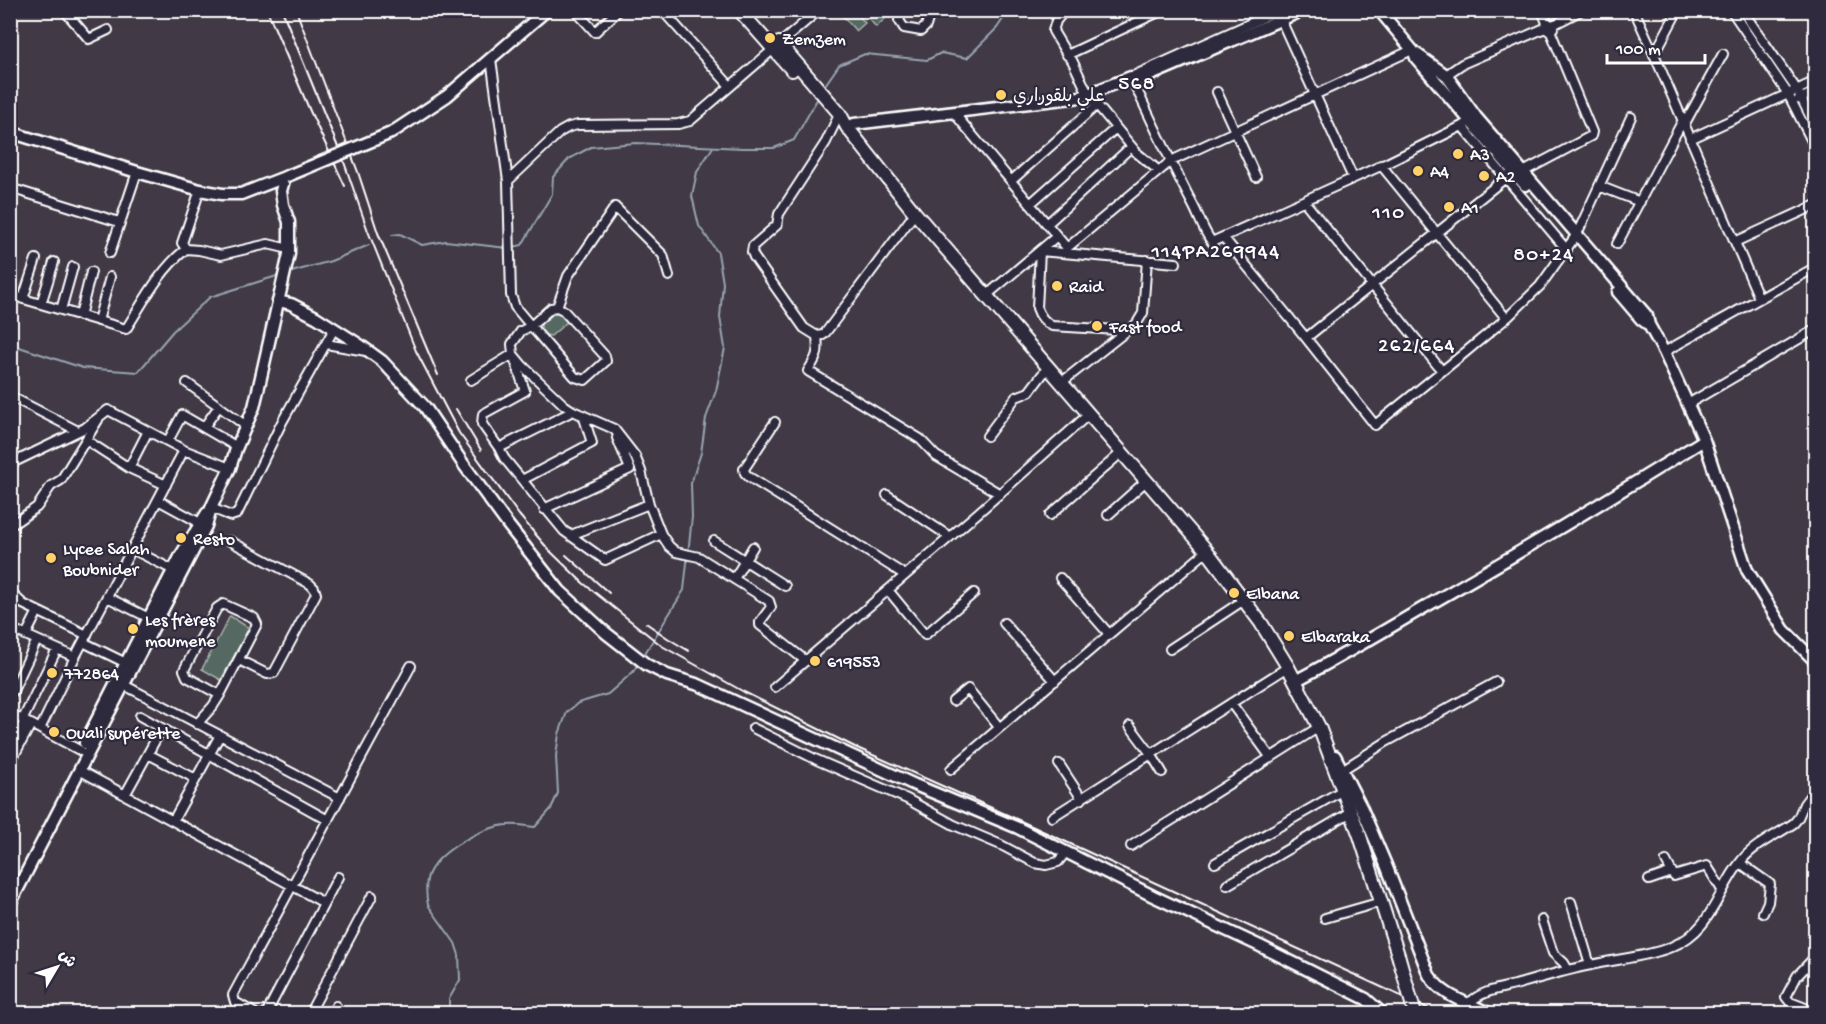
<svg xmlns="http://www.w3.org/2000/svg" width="1826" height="1024" font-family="'Gochi Hand','Playpen Sans Arabic',sans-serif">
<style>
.green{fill:#556962;stroke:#aab4b0;stroke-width:1.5}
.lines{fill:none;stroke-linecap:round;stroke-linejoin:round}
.stream{stroke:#98a4b2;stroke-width:2}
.street-casing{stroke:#fff;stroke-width:12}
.secondary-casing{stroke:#fff;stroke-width:15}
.primary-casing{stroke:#fff;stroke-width:16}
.street{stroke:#2f2a3d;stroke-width:8}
.secondary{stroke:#2f2a3d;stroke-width:10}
.primary{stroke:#2f2a3d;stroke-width:12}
.rail{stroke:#fff;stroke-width:2}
.secondary-bridge-casing{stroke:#fff;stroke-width:15;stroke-linecap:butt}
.primary-bridge-casing{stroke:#fff;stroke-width:16;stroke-linecap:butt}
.secondary-bridge{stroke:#2f2a3d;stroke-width:10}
.primary-bridge{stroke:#2f2a3d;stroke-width:12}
.poi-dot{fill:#ffd166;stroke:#2f2a3d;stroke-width:2}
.labels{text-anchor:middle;stroke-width:4.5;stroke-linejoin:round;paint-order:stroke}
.poi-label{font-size:18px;fill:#fff;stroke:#2f2a3d;text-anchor:start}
.quarter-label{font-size:21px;letter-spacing:1.5px;fill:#fff;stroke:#2f2a3d}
</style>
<rect width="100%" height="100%" fill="#413945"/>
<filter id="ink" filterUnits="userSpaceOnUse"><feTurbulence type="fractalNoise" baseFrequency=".0167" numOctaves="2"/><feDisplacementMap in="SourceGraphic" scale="12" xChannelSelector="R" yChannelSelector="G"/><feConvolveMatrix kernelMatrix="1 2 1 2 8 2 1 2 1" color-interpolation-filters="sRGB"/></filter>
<g filter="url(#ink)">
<path class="green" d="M843 10 855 11 865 23 856 31 840 13Z
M862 11H887L890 14 876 27Z
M556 312 559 313 567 322 551 336 545 335 541 330V324Z
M230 616 249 628 221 680 202 669Z"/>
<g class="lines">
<path class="stream" d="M823 88 839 65 865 54 927 60 941 53 967 58 997 28 1009 10
M392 235 400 234 422 245 446 241 507 248
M513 247 522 245 552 194 553 177 569 159 591 147 636 143 742 148H774L794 140 819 96
M288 273 331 261 369 245
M10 344 83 368 138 372 173 331 210 297 280 275
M642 658 684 590 692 517 691 483 701 453 706 418 716 391 725 348 720 317 723 283 718 253 699 226 692 196 697 172 713 147
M449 1014V999L460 980 459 955 455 943 428 905C426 896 425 881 429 873 440 850 483 827 507 825 516 824 526 826 535 827L551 809 558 793 556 756 559 734 567 712 578 703 608 694 633 672 639 662"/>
<defs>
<path id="street" d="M64 10 89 39 108 30
M575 10 595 32 619 10
M662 10 730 86
M903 10 899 20 904 28 921 31 926 26 931 10
M1065 10 1056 21 1053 31 1066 53 1072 60 1088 94 1137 153 1159 171
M1280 10 1131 77C1151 120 1171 163 1193 205 1200 218 1203 231 1212 242L1385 164 1462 126 1474 119
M1542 10 1547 23
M1634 10 1658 63 1759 298
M1731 10 1788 94 1816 81
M1742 10 1797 90 1816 128
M1281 20 1353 178
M1553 25V28L1549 31 1545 28 1547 23 1553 25 1582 10
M1067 55 1163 10
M1654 55 1678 10
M491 59 508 181 511 295 515 307 531 326 521 331 512 344 513 354 523 366 564 405 573 411 614 429 635 456 641 471 649 504 661 534 669 546 676 552 699 557 769 601 771 607 760 622V625L806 661
M1446 75 1462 64 1545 28
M1217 92 1256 177
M1799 99 1816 92
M954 113 1067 248 1171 161 1412 50
M837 119 826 142 779 214 777 225 753 246 752 252 754 257 804 328 817 336 823 335 826 332 915 213
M1684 125 1723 54
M1462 126 1567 250
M1690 139 1788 94 1816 149
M1381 165 1506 318
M1523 172 1591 136 1592 132 1550 30
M508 181 560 132 569 127 578 125 678 124 690 121 819 10
M1011 181 1097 105
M1599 186 1640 202
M10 188 119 222
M1304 201 1442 371
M1030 204 1116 128
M1047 224 1131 147
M1223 237 1306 338 1513 172
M1735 242 1816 205
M1617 244 1682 122
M186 249 182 243 200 190
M110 253 137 172
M1147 260 1143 313 1137 323 1131 329 1118 330 1052 326C1044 322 1040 317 1037 308L1040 251 1176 263
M10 295 126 329C144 301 159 271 186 249L199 250 221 255 268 244 289 249
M987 295 1057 236
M23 299 36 259
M41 304 54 262
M557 307 563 310 605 356 606 361 585 380 575 377 531 326 551 308Z
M557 307 568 276 615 207 663 255 669 276
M61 310 73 267
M80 316 91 272
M98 321 110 277
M817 336C819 353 817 357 808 371L920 439 936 456 1000 494
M1306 338 1375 425 1462 355 1509 316 1540 286 1577 234 1631 117
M326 344 366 351
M1664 352 1816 267
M471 380 513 354 525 391 483 414 482 424 499 448 504 458 564 531 605 560 661 534
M1062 382 1129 329
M187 383 246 426
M10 396 78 431
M1688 404 1816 329
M775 422 744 469 745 473 749 477 905 575
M204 427 219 406
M987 436 1016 397 1029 392 1048 367
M86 440 129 468 166 485
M168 441 182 415 237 447
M499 448 573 411
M10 464 85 428 108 410 184 450 230 468
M129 468 148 431
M522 480 592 443 583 415
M887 495 950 537
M158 500 200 523
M211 508 231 516 237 514 282 422 334 329
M544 509 630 469 617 438
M1050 515 1121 453
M1108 515 1146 481
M10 526 37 507 51 486 61 480 98 420
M571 535 649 504
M230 541 310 584 314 588 316 594 274 673 267 674 239 660
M714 541 785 586
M132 549 173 570
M1060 578 1109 634
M734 579 753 547
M888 590 925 635 974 593
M10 592 23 604 87 635
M107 597 149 618
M1004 623 1055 681
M10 628 75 657 40 729 81 751
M26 635 38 611
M83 642 126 663
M1170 649 1244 600
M75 657 184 450
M124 685 340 798
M775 687 979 512 1089 414
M10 697 37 640
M953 701 968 689 999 727
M1231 703 1271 758
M10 714 25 721
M140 716 328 820
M23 719 57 649
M197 724 213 706 220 695 257 624 254 618 223 604 217 608 184 670 187 677 220 695
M1130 726 1151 754 1162 772
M753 728 817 760 907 799 954 825 1001 845 1035 863 1046 865 1058 862 1066 852
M10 748 25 721 29 724
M148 754 196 779
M10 763 31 724 40 729
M1059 764 1082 799
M951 769 1207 551
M79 770 324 903
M1342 770 1386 742 1496 682
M125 795 162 728
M1052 817 1288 667
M173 821 220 735
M1131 846 1319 727
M1666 861 1674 876 1707 866 1722 890
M1215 863 1343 790
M1740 863 1770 884 1768 902 1763 913
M1649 880 1672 872
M1227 885 1351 812
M1571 902 1590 965
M1325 918 1381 902
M1542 920 1553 953 1564 963 1568 970
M1816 956 1797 976 1786 997 1790 1002 1816 1012
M1469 1003C1482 991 1499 989 1515 985 1540 978 1565 970 1591 965 1617 959 1647 957 1671 947 1713 930 1716 892 1742 860 1755 844 1777 835 1794 823L1798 818 1804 804 1816 788
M256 1014 235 1002 233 995 411 666
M266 1014 338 877
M309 1014 372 896
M332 1014 336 1006"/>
<path id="secondary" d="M1379 10 1414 52 1416 58 1525 185
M1414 52 1446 75 1476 117 1647 316 1649 325 1664 352 1704 440 1747 570 1784 630 1816 662
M847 127 854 124 1081 97 1131 77 1140 80 1144 78 1304 10
M10 132 137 172 200 190 222 194H241L285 177
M391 133 447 96 547 10
M1618 292 1641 319 1649 325
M278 301 291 304 316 317 360 345 382 361 425 407 464 465 508 525 560 591 606 633 647 665 667 675 699 685 915 785 1018 828 1153 896 1260 946 1366 999 1383 1014
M1295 681C1337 659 1377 635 1418 611 1514 556 1609 499 1704 440
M85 743 181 555 207 513
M1335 756 1362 809 1386 865 1429 975C1444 998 1467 1002 1490 1014
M10 904 206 526 211 508 230 468 236 449 254 407 259 386 289 254V222L283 205 281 191 285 177"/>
<path id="primary" d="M739 10 792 70
M779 43 840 114 847 127 915 213 1207 551 1261 623 1288 667 1319 727 1360 836 1399 958"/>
</defs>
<use href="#street" class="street-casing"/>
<use href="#secondary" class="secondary-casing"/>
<use href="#primary" class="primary-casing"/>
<use href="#street" class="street"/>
<use href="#secondary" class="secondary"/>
<use href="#primary" class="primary"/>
<path class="rail" d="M267 10 310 111 345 186
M282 10 344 162 368 231 416 351 459 433 519 515 549 550 583 583 662 646 744 692 855 747 1012 817 1440 1014
M296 10 358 172 378 233 438 375
M456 409 481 450
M566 555 609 593
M646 623 669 639 689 651"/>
<defs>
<path id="secondary-bridge" d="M285 177 391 133"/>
<path id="primary-bridge" d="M1399 958 1415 1014"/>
</defs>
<use href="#secondary-bridge" class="secondary-bridge-casing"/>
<use href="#primary-bridge" class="primary-bridge-casing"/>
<use href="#secondary-bridge" class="secondary-bridge"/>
<use href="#primary-bridge" class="primary-bridge"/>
</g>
</g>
<g class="poi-dot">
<circle cx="770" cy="38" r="6"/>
<circle cx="1001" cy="95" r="6"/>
<circle cx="1458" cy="154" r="6"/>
<circle cx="1418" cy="171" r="6"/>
<circle cx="1484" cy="176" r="6"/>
<circle cx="1449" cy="207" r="6"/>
<circle cx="1057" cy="286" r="6"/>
<circle cx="1097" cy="326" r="6"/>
<circle cx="181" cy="538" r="6"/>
<circle cx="51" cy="558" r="6"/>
<circle cx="1234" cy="593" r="6"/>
<circle cx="133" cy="629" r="6"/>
<circle cx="1289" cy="636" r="6"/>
<circle cx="815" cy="661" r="6"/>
<circle cx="52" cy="673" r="6"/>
<circle cx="54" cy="732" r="6"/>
</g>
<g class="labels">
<g class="poi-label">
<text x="782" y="44">Zemzem</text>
<text x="1013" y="101">علي بلقوراري</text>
<text x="1470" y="160">A3</text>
<text x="1430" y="177">A4</text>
<text x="1496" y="182">A2</text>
<text x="1461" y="213">A1</text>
<text x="1069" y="292">Raid</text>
<text x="1109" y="332">Fast food</text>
<text x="193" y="544">Resto</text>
<text x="63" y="554">Lycee Salah<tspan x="63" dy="21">Boubnider</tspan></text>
<text x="1246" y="599">Elbana</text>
<text x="145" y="625">Les frères<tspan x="145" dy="21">moumene</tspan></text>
<text x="1301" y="642">Elbaraka</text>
<text x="827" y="667">619553</text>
<text x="64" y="679">772864</text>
<text x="66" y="738">Ouali supérette</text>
</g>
<g class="quarter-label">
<text x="1137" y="89">568</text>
<text x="1389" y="218">110</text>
<text x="1216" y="257">114PA269944</text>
<text x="1544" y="260">80+24</text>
<text x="1417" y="351">262/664</text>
</g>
</g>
<rect width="1826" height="1024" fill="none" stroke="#2f2a3d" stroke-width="36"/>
<rect x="18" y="18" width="1790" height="988" fill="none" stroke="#fff" stroke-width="2" filter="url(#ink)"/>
<g transform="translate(57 967) rotate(51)" stroke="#2f2a3d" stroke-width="4.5" paint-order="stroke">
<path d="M0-4.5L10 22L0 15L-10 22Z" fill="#ffffff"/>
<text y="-9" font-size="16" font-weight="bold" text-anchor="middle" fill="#ffffff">ش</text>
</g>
<path d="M1607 54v9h98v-9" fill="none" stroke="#ffffff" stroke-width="3"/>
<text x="1616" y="54" font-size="18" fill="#ffffff" stroke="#2f2a3d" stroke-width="4.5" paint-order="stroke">100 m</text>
</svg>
